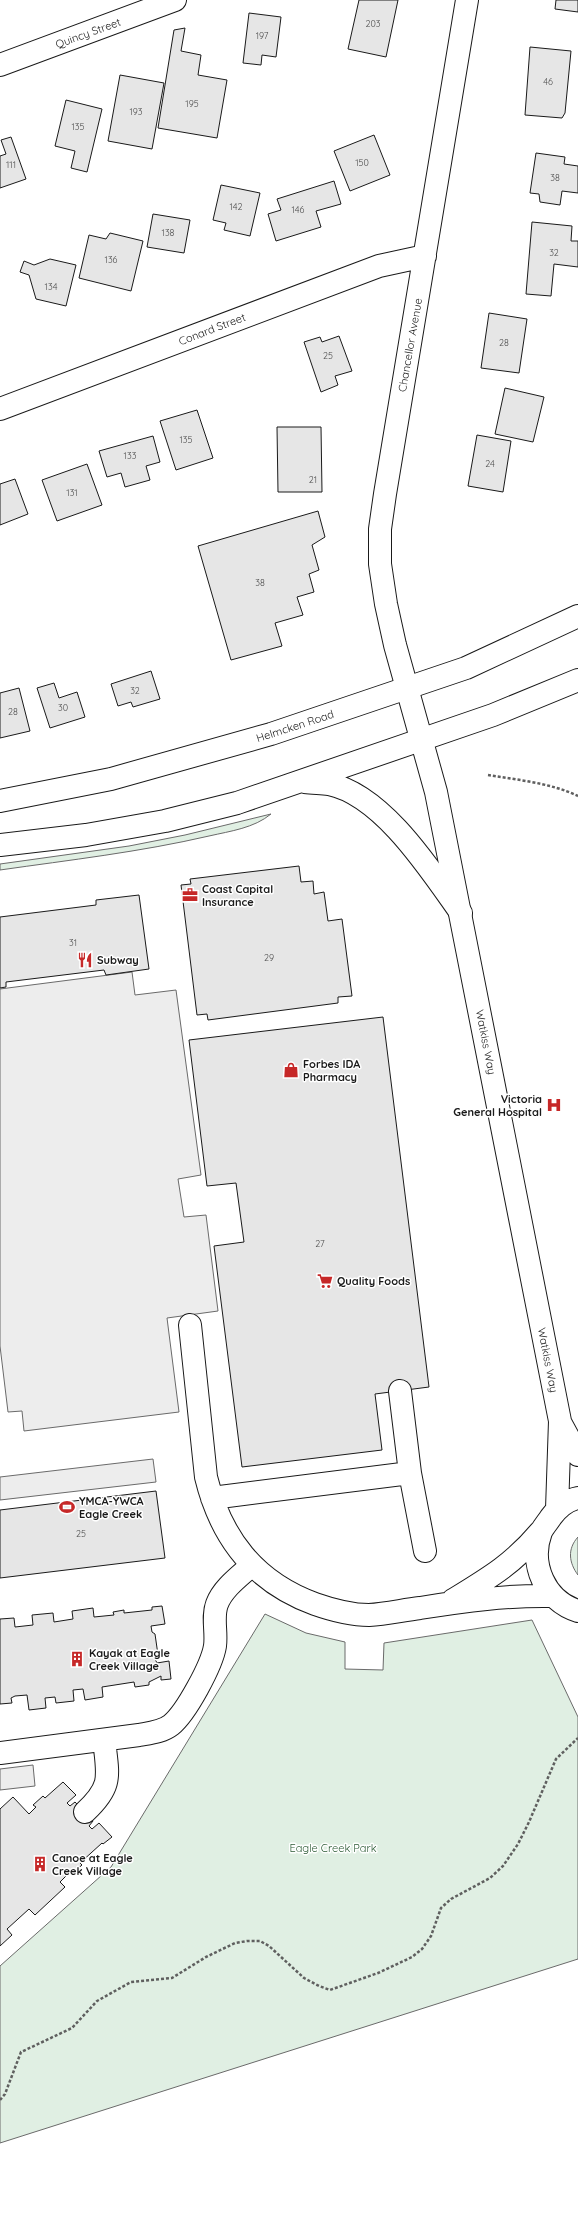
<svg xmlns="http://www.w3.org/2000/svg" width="578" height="2218" font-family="Quicksand,sans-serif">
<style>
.green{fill:#e0efe3;stroke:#6a6a6a}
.parking{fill:#ededed;stroke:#6a6a6a}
.building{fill:#e6e6e6;stroke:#1a1a1a}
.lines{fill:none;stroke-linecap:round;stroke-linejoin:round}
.minor-casing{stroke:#1a1a1a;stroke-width:24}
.major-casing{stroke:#1a1a1a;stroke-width:24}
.path{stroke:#5f5f5f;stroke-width:2.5;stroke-dasharray:3 2;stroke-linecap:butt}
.minor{stroke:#fff;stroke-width:22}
.major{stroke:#fff;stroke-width:22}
.labels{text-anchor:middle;stroke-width:3;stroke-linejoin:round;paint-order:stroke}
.number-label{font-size:9px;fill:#4d4d4d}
.street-label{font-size:11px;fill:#1a1a1a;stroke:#fff}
.poi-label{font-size:11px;font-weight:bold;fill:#1a1a1a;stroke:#fff;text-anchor:start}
.park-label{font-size:11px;fill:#2b5a34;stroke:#fff}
</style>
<rect width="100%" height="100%" fill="#fff"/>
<path class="green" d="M271 814C254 828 231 831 209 836 140 852 70 860 0 870V864L129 846 185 835Z
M578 1537V1575C569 1563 567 1549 578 1537Z
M265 1614 306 1633 345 1642V1669L383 1670 384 1643 532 1620 578 1717V1959L0 2143V1966L111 1867Z"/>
<path class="parking" d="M132 972 135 995 176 990 201 1175 178 1179 184 1217 206 1215 218 1311 167 1318 179 1412 24 1431 22 1411 8 1412 0 1346V989Z
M153 1459 156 1482 0 1500V1477Z
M33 1765 35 1786 0 1790V1769Z"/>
<path class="building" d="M359 0H398L386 57 348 49Z
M556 0H578V12L555 9Z
M249 13 281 17 276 57 262 55 261 65 243 63Z
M185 28 181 51 201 55 198 75 227 80 217 138 158 128 174 30Z
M530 47 571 51 565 113 562 118 525 115Z
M120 75 164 83 152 149 108 141Z
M66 100 102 109 87 172 71 168 75 151 55 146Z
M374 135 390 175 350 191 334 151Z
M11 137 26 179 0 188V156L6 154 1 140Z
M536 153 565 157 564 164 578 166V193L562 191 560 205 540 202 539 194 530 193Z
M334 181 341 204 316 211 321 227 276 241 268 214 281 210 277 199Z
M221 185 260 193 250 236 224 230 226 223 213 220Z
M153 214 190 220 184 253 147 247Z
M532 222 572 226 571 241H578V267L554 264 551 296 526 294Z
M110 233 143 241 131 291 79 278 89 235 106 239Z
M50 259 76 265 66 306 36 299 29 275 20 272 24 261 34 265Z
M489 313 527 319 519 373 481 368Z
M339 336 352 371 335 376 338 385 321 392 304 342 320 337 322 342Z
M505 388 544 397 533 442 495 434Z
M197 410 213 458 176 470 160 421Z
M277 427H321L322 492H278Z
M477 435 511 441 503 492 468 486Z
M153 436 160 462 146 466 150 480 125 487 121 473 107 477 99 451Z
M87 464 102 505 57 521 42 480Z
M15 479 28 514 0 525V484Z
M318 511 325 537 312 545 319 570 309 574 314 592 297 597 303 615 275 623 282 646 231 660 198 546Z
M151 671 160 699 133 707 131 702 118 706 111 684Z
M54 683 59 698 77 692 85 717 50 728 37 688Z
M19 688 30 731 0 738V693Z
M299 866 301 882 313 881 314 894 324 892 328 921 342 919 352 996 338 997V1003L208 1020 207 1014 197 1015 181 885 191 884 190 879Z
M139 895 149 969 106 975 104 970 6 982V987L0 988V917L96 905V900Z
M383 1017 429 1387 375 1394 382 1450 242 1467 214 1246 244 1242 236 1183 207 1186 189 1040Z
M156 1491 165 1558 0 1578V1510Z
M162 1606 165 1624 151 1626 152 1632 155 1634 158 1655 154 1657 157 1663 169 1661 171 1679 161 1680V1676L149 1682V1685L135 1687 134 1682 102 1687 103 1697 85 1700 83 1689 73 1690 74 1701 56 1703 55 1697 45 1698 46 1708 29 1710 27 1695 15 1696 11 1698 12 1703 0 1704V1619L14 1618 15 1627 33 1625 32 1615 53 1613 54 1622 73 1619 72 1611 93 1608 94 1617 114 1615 113 1612 124 1610V1613L152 1610V1607Z
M63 1782 76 1795 67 1803 70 1806 75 1802 93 1821 89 1826 92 1829 99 1823 112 1837 103 1844 102 1843 80 1863 82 1865 76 1870 74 1868 60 1882 65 1887 35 1915 29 1909 7 1929 12 1935 0 1946V1809L13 1797 29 1814 36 1807 33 1805 43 1796 45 1798Z"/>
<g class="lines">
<defs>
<path id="minor" d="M467 0 385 494 380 529V564L386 604 395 645 436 792 560 1421 557 1509
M0 65 175 0
M0 409 379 266 425 256
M190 1325 206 1477C221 1539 255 1582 315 1604 332 1610 351 1615 369 1615 386 1614 403 1610 420 1608 464 1601 508 1595 553 1596
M560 1422 578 1455
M410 1473 425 1551
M212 1498 410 1473 400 1391
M578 1498C567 1500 557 1509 551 1517 548 1522 543 1527 541 1532 529 1564 545 1601 578 1611
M453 1600C489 1578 513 1564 540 1532
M0 1753 139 1735C150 1733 162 1732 171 1725 186 1713 212 1665 215 1646 217 1632 212 1617 217 1604 223 1588 240 1576 252 1565
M85 1812C113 1786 108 1776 104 1740"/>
<path id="major" d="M305 782C313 783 321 783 329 784 383 795 431 871 461 913
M0 801 111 779 271 734 466 668 578 616
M0 845 86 835 165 821 237 803 493 715 578 680"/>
</defs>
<use href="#minor" class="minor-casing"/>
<use href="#major" class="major-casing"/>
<path class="path" d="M488 775C518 780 551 783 578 796
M0 2100 5 2094 21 2052 72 2028 97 2001 131 1982 172 1978 206 1957 235 1943 247 1941H260L269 1946 304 1978 319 1986 330 1990 378 1973 412 1957 422 1949 431 1936 441 1908 451 1899 490 1878 503 1866 518 1844 529 1822 556 1759 578 1738"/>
<use href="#minor" class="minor"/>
<use href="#major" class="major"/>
</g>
<defs>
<symbol id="office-bare" viewBox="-9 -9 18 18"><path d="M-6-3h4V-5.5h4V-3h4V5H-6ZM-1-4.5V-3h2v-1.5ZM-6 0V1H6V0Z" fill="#c62828" stroke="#fff" stroke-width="2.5" paint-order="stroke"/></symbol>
<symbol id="restaurant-bare" viewBox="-9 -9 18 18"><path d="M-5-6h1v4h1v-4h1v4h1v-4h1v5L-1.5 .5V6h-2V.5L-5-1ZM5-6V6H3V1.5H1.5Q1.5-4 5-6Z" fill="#c62828" stroke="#fff" stroke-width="2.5" paint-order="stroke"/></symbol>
<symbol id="shop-bare" viewBox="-9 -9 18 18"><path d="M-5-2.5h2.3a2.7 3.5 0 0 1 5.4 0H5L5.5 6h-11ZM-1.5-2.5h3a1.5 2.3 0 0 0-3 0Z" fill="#c62828" stroke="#fff" stroke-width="2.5" paint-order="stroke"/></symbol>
<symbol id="hospital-bare" viewBox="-9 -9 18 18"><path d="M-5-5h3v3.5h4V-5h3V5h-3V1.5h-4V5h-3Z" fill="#c62828" stroke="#fff" stroke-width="2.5" paint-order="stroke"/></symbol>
<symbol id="supermarket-bare" viewBox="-9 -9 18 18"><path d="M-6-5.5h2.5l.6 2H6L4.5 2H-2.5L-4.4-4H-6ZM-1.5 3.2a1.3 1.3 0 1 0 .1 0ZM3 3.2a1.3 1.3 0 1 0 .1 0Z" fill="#c62828" stroke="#fff" stroke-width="2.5" paint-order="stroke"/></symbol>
<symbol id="stadium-bare" viewBox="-9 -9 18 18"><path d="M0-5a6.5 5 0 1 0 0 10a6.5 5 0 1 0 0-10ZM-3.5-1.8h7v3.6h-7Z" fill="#c62828" stroke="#fff" stroke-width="2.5" paint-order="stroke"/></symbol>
<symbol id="building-bare" viewBox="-9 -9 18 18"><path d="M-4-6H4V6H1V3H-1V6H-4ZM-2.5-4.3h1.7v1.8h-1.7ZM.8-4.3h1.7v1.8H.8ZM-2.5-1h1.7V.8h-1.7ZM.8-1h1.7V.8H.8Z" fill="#c62828" stroke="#fff" stroke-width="2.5" paint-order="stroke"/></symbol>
</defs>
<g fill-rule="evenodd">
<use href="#office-bare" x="179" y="884" width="22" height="22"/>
<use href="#restaurant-bare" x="74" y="949" width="22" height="22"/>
<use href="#shop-bare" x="280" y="1059" width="22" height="22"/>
<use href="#hospital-bare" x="543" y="1094" width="22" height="22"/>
<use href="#supermarket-bare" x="314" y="1270" width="22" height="22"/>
<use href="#stadium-bare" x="56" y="1496" width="22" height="22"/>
<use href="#building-bare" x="66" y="1648" width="22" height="22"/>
<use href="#building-bare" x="29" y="1853" width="22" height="22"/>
</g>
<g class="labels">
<g class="number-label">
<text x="373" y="27">203</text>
<text x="262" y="39">197</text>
<text x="548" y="85">46</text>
<text x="192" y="107">195</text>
<text x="136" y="115">193</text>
<text x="78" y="130">135</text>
<text x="362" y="166">150</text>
<text x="11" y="168">111</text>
<text x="555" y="181">38</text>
<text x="236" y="210">142</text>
<text x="298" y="213">146</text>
<text x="168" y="236">138</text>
<text x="554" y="256">32</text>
<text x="111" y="263">136</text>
<text x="51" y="290">134</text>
<text x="504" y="346">28</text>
<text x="328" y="359">25</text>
<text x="186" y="443">135</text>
<text x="130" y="459">133</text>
<text x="490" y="467">24</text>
<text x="313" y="483">21</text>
<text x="72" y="496">131</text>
<text x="260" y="586">38</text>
<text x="135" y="694">32</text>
<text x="63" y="711">30</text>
<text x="13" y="715">28</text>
<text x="73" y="946">31</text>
<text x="269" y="961">29</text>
<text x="320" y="1247">27</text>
<text x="81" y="1537">25</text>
</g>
<g class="street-label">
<text transform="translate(88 33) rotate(-20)" y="4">Quincy Street</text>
<text transform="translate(212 329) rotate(-21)" y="4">Conard Street</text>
<text transform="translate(410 345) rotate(-80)" y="4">Chancellor Avenue</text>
<text transform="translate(295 726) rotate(-18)" y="4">Helmcken Road</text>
<text transform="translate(486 1042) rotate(79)" y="4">Watkiss Way</text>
<text transform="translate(548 1360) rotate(79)" y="4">Watkiss Way</text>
</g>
<g class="poi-label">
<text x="202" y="893">Coast Capital<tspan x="202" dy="13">Insurance</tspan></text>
<text x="97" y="964">Subway</text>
<text x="303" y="1068">Forbes IDA<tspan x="303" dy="13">Pharmacy</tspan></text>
<text x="542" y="1103" text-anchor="end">Victoria<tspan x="542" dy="13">General Hospital</tspan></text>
<text x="337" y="1285">Quality Foods</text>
<text x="79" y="1505">YMCA-YWCA<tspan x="79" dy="13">Eagle Creek</tspan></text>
<text x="89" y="1657">Kayak at Eagle<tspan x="89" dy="13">Creek Village</tspan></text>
<text x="52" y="1862">Canoe at Eagle<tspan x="52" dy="13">Creek Village</tspan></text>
</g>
<g class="park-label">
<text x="333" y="1852">Eagle Creek Park</text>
</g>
</g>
</svg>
